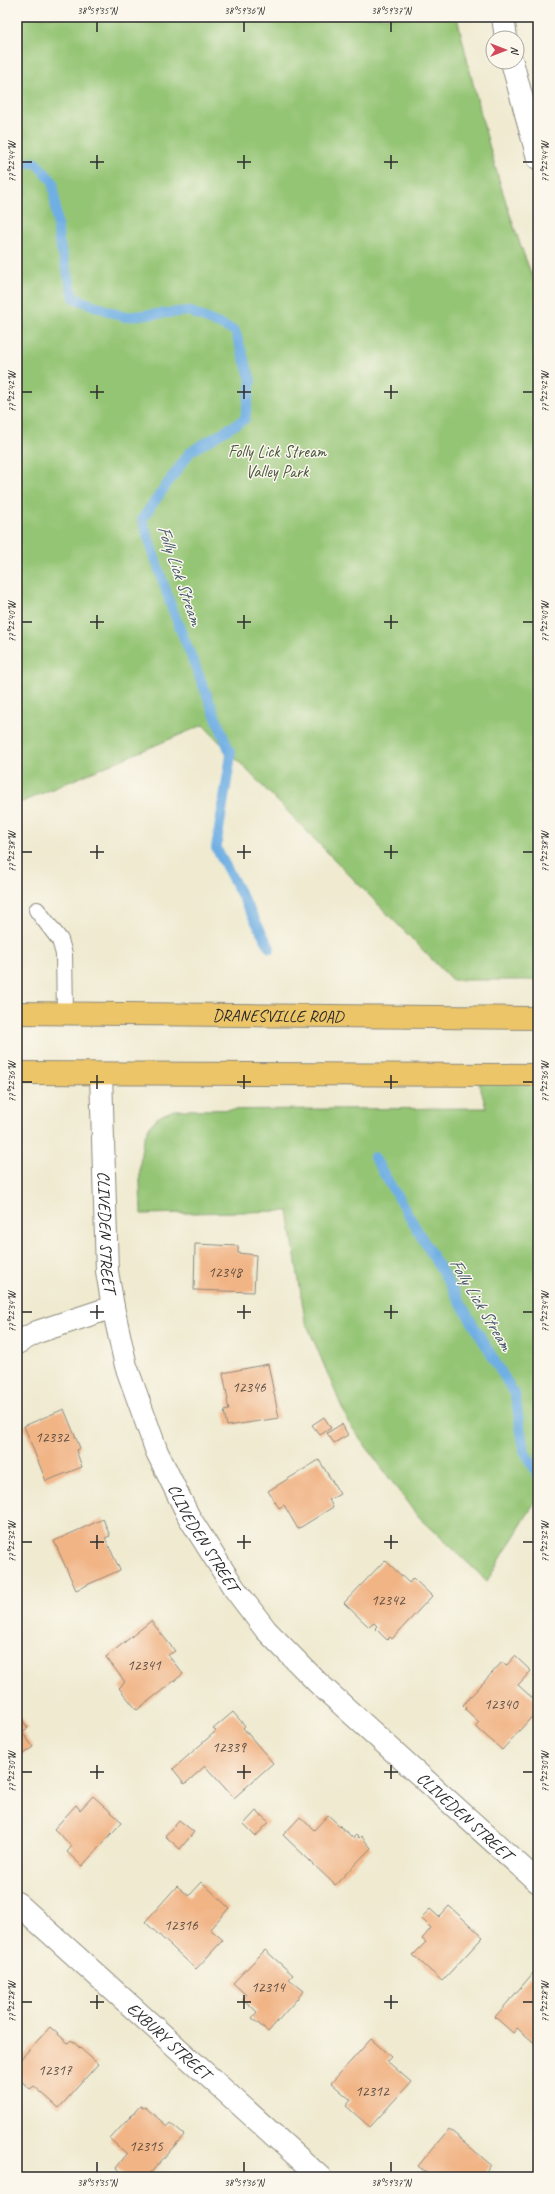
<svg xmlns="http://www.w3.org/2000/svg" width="555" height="2194" font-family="Caveat,sans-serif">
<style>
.green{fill:#94c575;stroke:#607850}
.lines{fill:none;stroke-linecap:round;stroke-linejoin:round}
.stream{stroke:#70afe3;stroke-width:10}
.building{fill:#f1b485}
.service-casing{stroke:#8d8a7e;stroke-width:18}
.minor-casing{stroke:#8d8a7e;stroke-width:24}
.tertiary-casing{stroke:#8d8a7e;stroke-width:24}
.primary-casing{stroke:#8d8a7e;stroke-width:24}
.service{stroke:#fff;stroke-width:16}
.minor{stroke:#fff;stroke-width:22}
.tertiary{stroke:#fff;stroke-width:22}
.primary{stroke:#ecc569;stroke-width:22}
.ticks{fill:none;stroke:#2b2b2b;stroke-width:1.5}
.labels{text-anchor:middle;stroke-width:3;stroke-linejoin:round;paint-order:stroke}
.number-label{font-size:15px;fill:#5c4d42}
.park-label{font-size:17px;fill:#4a5941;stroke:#fbf7ec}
.street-label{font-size:17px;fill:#2b2b2b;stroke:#fbf7ec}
.water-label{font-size:18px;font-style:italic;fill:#43596b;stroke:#fbf7ec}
.neatline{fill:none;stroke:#2b2b2b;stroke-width:1.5}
.ticks-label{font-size:10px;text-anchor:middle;fill:#2b2b2b}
</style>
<rect width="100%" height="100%" fill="#fbf7ec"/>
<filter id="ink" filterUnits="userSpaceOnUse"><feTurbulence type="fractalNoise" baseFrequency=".025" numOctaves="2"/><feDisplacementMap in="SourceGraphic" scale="8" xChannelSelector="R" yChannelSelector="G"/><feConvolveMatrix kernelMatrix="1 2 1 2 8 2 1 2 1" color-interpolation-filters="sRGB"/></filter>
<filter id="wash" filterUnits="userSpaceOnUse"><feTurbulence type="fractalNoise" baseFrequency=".012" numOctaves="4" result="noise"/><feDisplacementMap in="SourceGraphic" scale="16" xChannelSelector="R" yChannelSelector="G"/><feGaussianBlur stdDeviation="0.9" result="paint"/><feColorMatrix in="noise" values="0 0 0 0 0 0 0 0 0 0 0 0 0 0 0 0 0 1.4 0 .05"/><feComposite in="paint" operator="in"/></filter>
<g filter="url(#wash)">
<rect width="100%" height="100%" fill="#efead0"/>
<path class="green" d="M17 17H457C479 109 501 202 538 290V980H452L203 725 17 804Z
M538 1074V1497L487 1581 415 1513 348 1422 305 1320 288 1211 141 1214C141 1188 134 1138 155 1120 160 1115 167 1113 174 1110L486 1108 477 1075Z"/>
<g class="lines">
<path class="stream" d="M17 165 35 162 53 182 59 241 74 298 124 317 189 311 235 331 251 380 245 419 190 452 142 519 171 606 231 755 216 848 270 948
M374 1157 515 1395 524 1450 538 1476"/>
</g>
<g id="blocks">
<path class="building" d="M195 1244 238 1246V1253L256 1255 254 1292 194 1290Z
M268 1364 279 1418 227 1426 224 1411 229 1410 227 1400H228L223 1373Z
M64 1409 80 1448 76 1450 82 1467 46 1481 24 1426Z
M324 1417 331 1428 320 1435 312 1425Z
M342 1424 348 1435 334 1443 327 1433Z
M319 1460 340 1494 329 1500 333 1507 298 1529 284 1505 279 1508 268 1491Z
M103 1519 110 1536 105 1538 120 1570 76 1590 54 1541Z
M385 1560 409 1583 413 1578 432 1596 392 1639 390 1637 387 1640 375 1628 377 1626 374 1623 369 1627 344 1603Z
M151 1621 175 1651 168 1655 183 1674 137 1710 119 1688 125 1682 106 1657Z
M515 1656 531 1671 518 1685 538 1703V1710L502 1750 475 1726 479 1722 465 1709 466 1708 463 1705 502 1662 506 1666Z
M17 1712 28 1728 22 1732 33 1747 17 1758Z
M233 1712 245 1726 243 1728 273 1763 234 1798 205 1766 185 1784 173 1769 216 1731 213 1729Z
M93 1796 122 1822 82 1866 67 1852 72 1846 54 1829 76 1805 80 1810Z
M256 1811 269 1822 256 1836 244 1824Z
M328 1815 353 1838 356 1835 359 1838 361 1836 371 1848 335 1885 283 1835 300 1817 314 1830Z
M179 1820 194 1832 180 1849 165 1836Z
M202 1882 229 1908 210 1929 223 1940 196 1969 145 1922 177 1886 189 1896Z
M449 1906 483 1937 442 1981 413 1955 426 1942 422 1939 431 1928 421 1918 430 1909 439 1917Z
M265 1950 293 1975 289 1979 304 1991 268 2032 252 2018 257 2012 243 1999 246 1995 233 1983Z
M534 1972 538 1975V2046L517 2028 513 2033 495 2017Z
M50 2027 68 2043 71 2040 98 2064 59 2108 34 2086 30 2089 17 2077V2063Z
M371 2039 391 2057 387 2061 411 2082 370 2127 346 2106 351 2100 331 2083Z
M140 2106 143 2108 145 2107 167 2126 170 2123 184 2135 147 2177H126L116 2168 127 2154 110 2139Z
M449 2129 491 2165 481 2177H431L418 2166Z"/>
</g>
</g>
<g filter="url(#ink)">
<use href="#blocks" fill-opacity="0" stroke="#8d8a7e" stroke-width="1"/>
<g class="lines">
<defs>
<path id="service" d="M37 910 60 940 64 954 65 1013"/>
<g id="minor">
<path id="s1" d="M101 1074 107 1271 113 1307 126 1366 157 1452 189 1517 234 1588 266 1630 318 1683 538 1882"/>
<path d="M17 1343 37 1332 113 1307"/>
<path id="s2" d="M17 1903 320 2177"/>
</g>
<path id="tertiary" d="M503 17 506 38
M512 62 538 158"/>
<g id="primary">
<path id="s3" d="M17 1013 538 1018"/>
<path d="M17 1073 538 1075"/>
</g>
</defs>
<use href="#service" class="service-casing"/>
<use href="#minor" class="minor-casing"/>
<use href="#tertiary" class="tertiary-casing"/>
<use href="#primary" class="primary-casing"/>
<use href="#service" class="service"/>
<use href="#minor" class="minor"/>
<use href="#tertiary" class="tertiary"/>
<use href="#primary" class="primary"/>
</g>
</g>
<path class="ticks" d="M97 22V32M244 22V32M391 22V32M97 155V169M244 155V169M391 155V169M22 162H32M90 162H104M237 162H251M384 162H398M523 162H533M97 385V399M244 385V399M391 385V399M22 392H32M90 392H104M237 392H251M384 392H398M523 392H533M97 615V629M244 615V629M391 615V629M22 622H32M90 622H104M237 622H251M384 622H398M523 622H533M97 845V859M244 845V859M391 845V859M22 852H32M90 852H104M237 852H251M384 852H398M523 852H533M97 1075V1089M244 1075V1089M391 1075V1089M22 1082H32M90 1082H104M237 1082H251M384 1082H398M523 1082H533M97 1305V1319M244 1305V1319M391 1305V1319M22 1312H32M90 1312H104M237 1312H251M384 1312H398M523 1312H533M97 1535V1549M244 1535V1549M391 1535V1549M22 1542H32M90 1542H104M237 1542H251M384 1542H398M523 1542H533M97 1765V1779M244 1765V1779M391 1765V1779M22 1772H32M90 1772H104M237 1772H251M384 1772H398M523 1772H533M97 1995V2009M244 1995V2009M391 1995V2009M22 2002H32M90 2002H104M237 2002H251M384 2002H398M523 2002H533M97 2162V2172M244 2162V2172M391 2162V2172"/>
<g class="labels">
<g class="number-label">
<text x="225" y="1277">12348</text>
<text x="249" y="1392">12346</text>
<text x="52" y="1442">12332</text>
<text x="388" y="1605">12342</text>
<text x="144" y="1670">12341</text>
<text x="501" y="1709">12340</text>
<text x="229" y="1752">12339</text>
<text x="181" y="1930">12316</text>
<text x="268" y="1992">12314</text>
<text x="55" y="2075">12317</text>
<text x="372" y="2096">12312</text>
<text x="146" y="2151">12315</text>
</g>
<g class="park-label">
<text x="277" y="457">Folly Lick Stream<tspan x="277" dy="20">Valley Park</tspan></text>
</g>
<g class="street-label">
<text dy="6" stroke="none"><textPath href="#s3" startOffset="261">DRANESVILLE ROAD</textPath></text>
<text dy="6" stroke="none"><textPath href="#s1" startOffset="158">CLIVEDEN STREET</textPath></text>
<text dy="6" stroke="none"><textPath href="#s1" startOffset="483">CLIVEDEN STREET</textPath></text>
<text dy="6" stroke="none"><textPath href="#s1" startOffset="867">CLIVEDEN STREET</textPath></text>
<text dy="6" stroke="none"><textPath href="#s2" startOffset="205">EXBURY STREET</textPath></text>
</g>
<g class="water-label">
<text transform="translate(180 575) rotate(71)" y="6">Folly Lick Stream</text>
<text transform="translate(481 1304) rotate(59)" y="6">Folly Lick Stream</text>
</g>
</g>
<rect width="555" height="2194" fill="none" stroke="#fbf7ec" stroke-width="44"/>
<g transform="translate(505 50) rotate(90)"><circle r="19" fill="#fbf7ec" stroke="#a8a59f"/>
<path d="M0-3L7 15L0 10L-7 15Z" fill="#d1495b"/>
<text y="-6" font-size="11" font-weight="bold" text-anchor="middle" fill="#2b2b2b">N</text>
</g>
<rect x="22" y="22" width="511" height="2150" class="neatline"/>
<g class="ticks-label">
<text x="97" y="14">38°59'35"N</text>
<text x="244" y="14">38°59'36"N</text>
<text x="391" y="14">38°59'37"N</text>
<text transform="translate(544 162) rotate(-90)" y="4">77°22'44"W</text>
<text transform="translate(11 162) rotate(-90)" y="4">77°22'44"W</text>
<text transform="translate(11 392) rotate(-90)" y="4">77°22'42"W</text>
<text transform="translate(544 392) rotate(-90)" y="4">77°22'42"W</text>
<text transform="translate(544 622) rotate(-90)" y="4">77°22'40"W</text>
<text transform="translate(11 622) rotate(-90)" y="4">77°22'40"W</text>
<text transform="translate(11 852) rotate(-90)" y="4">77°22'38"W</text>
<text transform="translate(544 852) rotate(-90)" y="4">77°22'38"W</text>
<text transform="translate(544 1082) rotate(-90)" y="4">77°22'36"W</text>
<text transform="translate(11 1082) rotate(-90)" y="4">77°22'36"W</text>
<text transform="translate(544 1312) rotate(-90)" y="4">77°22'34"W</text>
<text transform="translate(11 1312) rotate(-90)" y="4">77°22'34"W</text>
<text transform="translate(544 1542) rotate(-90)" y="4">77°22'32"W</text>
<text transform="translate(11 1542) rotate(-90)" y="4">77°22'32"W</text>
<text transform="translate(11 1772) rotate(-90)" y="4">77°22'30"W</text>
<text transform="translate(544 1772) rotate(-90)" y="4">77°22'30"W</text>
<text transform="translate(544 2002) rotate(-90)" y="4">77°22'28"W</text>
<text transform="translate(11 2002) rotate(-90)" y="4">77°22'28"W</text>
<text x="97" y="2186">38°59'35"N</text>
<text x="244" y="2186">38°59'36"N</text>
<text x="391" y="2186">38°59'37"N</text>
</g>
</svg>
